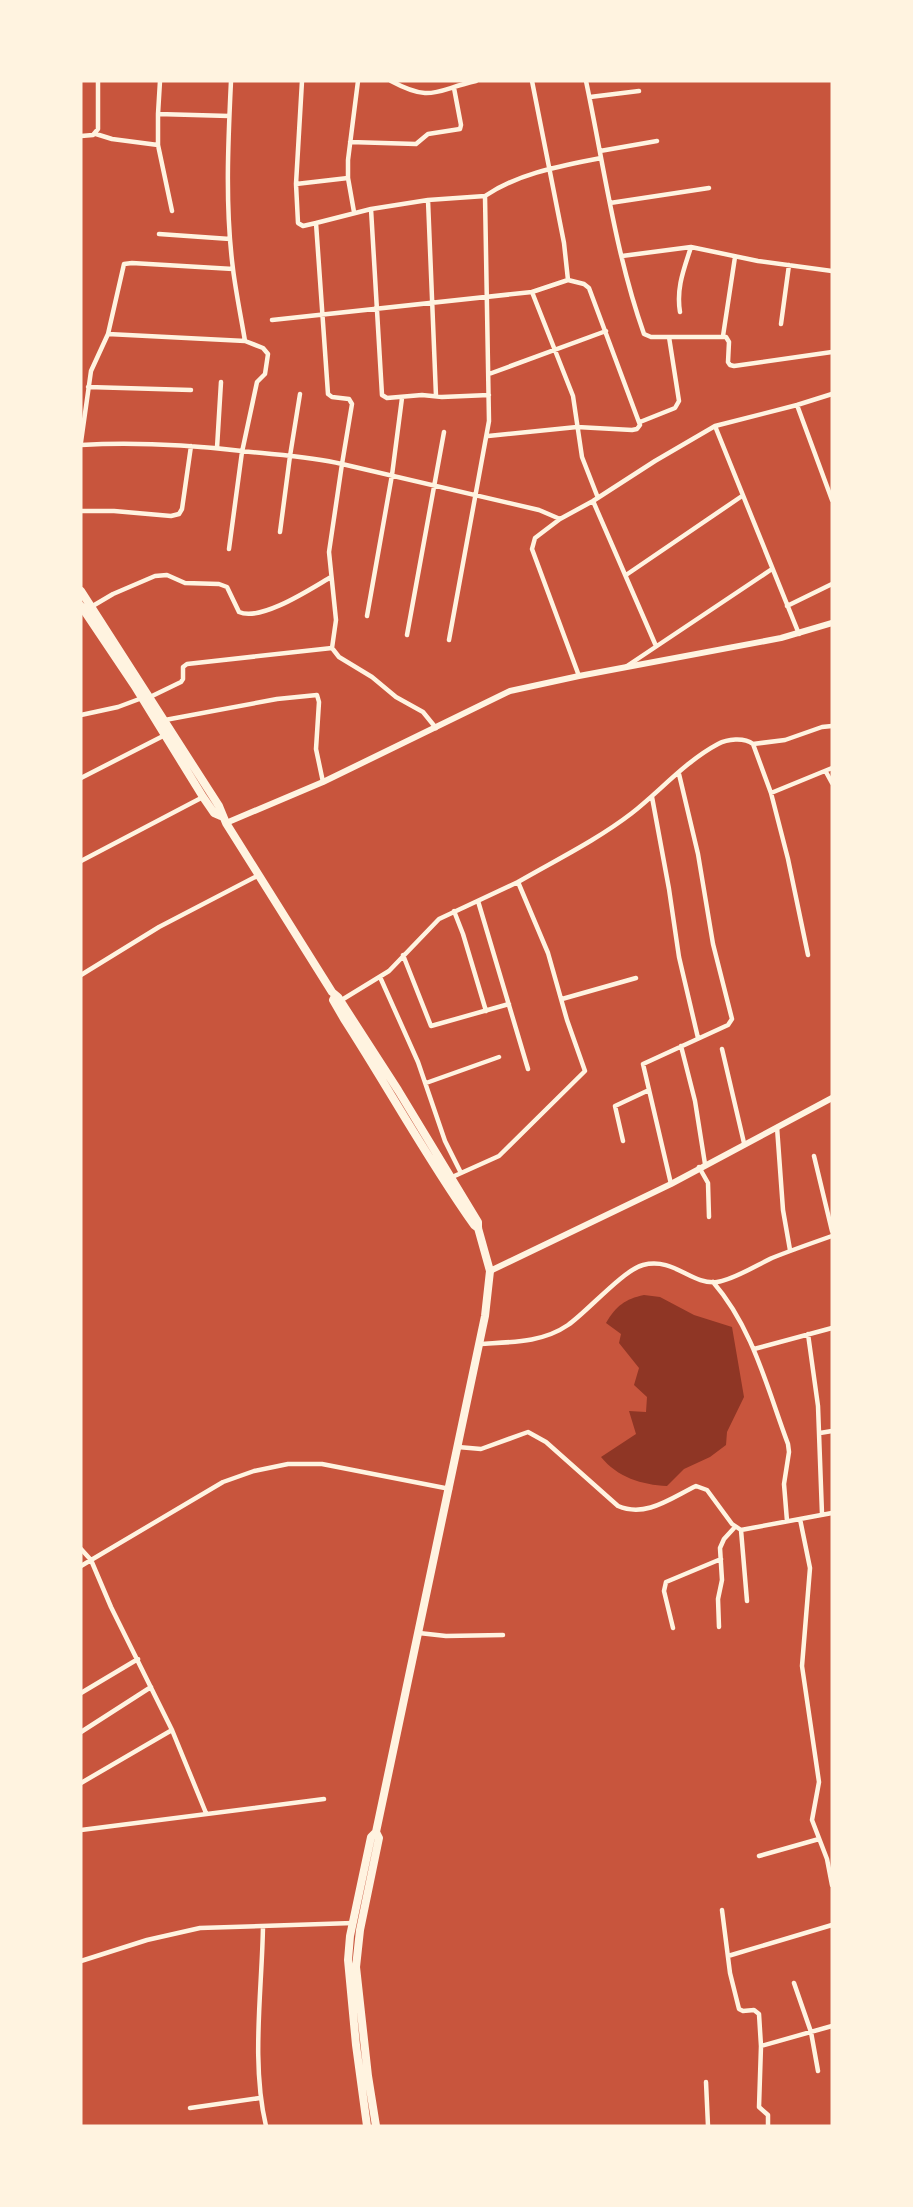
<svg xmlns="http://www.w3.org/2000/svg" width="913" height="2207" font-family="Barlow,sans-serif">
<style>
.water{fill:#8f3625}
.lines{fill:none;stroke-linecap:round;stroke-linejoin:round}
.minor{stroke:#fff3e0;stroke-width:4.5}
.tertiary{stroke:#fff3e0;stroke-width:6}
.primary{stroke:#fff3e0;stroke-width:8}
</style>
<rect width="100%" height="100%" fill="#c8553d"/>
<path class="water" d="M644 1295 660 1297 694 1315 732 1327 744 1397 727 1432 726 1445 710 1457 684 1469 667 1486C642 1485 617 1477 601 1457L636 1434 629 1411 646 1412 647 1397 634 1385 639 1368 619 1343 621 1334 606 1323C616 1306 625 1299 644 1295Z"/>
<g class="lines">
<path class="minor" d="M160 81 158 114 229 116
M302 81 296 184 298 223 303 226 316 223
M391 81C432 103 435 90 476 81
M532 81 564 243 568 280 532 292 573 396 582 457 598 498
M586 81C604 166 615 252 644 334L651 337H669L679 401 675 408 640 422
M590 97 639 91
M158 114V145L172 211
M96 134 112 139 158 145
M81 136 93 135 98 129V81
M350 142 416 144 428 134 460 129 461 125 454 88
M600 151 657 141
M296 184 348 178
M485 196 428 200 371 209 382 395 387 398 422 395 442 397 489 395
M428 200 436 396
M610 203 709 188
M371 209 316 223 328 394 332 397 349 399 352 404 342 464 539 510 560 519 535 538 532 549 579 676
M354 212 348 178V160L358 81
M159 234 230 239
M622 256 691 247 758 261 832 271
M680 312C676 288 684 269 691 247
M272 320 532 292
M781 324 789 265
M108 334 245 341C241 317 236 293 233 269 225 207 228 143 231 81
M723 336 735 257
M669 337H726L729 342 728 362 730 365 734 366 832 352
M489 374 606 331
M88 387 191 390
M797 405 832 500
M715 426 799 634
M488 436 577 427 632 430 637 429 640 425 589 288 584 284 568 280
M81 442 91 371 108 334 124 264 132 263 233 269
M81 445C135 442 189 445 242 451 276 455 309 456 342 464L329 552 336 620 332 648 187 664 183 667V679L181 682 150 697
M217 448 221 382
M593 501 656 646
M81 511H114L171 516 179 514 182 509 191 446
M560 519 593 501 655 461 715 426 797 405 832 394
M280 532 290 456 300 394
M229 549 242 452 257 382 265 374 268 354 263 348 245 341
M626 575 742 496
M787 606 832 584
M91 607 113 594 155 576 167 575 185 583 219 584 227 587 239 612C261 622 312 588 331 577
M367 616 392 475 402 398
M407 635 444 432
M449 640 489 421 485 196C519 173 561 166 601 158
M332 648 339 657 372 677 396 697 423 712 436 728
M627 666 772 569
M81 715 118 707 142 698
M165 720 277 699 317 695 319 702 316 749 323 782
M753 744 785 740 822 727 832 726
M826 772 832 783
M81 778 165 735
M771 793 788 859 808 955
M652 797 669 889 679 957 698 1038
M81 861 203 797
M518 882C556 860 597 840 632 813 660 791 686 761 718 744 727 739 744 737 753 744L771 793 832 768
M478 901 528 1069
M454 911 463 934 486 1011
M403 955 431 1026 509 1004
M81 975 159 927 259 875
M380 977 418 1062 445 1141 461 1173
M562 999 636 978
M340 1001 389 971 439 919 518 882 548 953 567 1020 585 1071 499 1156 450 1178
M681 1046 695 1101 705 1164
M722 1049 744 1143
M426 1083 499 1057
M777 1127 783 1210 790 1250
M623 1141 615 1106 649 1090
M814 1156 832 1231
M699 1167 708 1183 709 1217
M671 1184 643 1064 728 1025 732 1019 713 944 698 854 679 774
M713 1282C753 1328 767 1388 788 1444L789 1452 784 1484 787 1521
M808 1334 818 1406 822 1514
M480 1344C510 1342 542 1343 568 1325 588 1311 622 1271 643 1265 674 1257 691 1285 717 1282 733 1280 757 1265 772 1258 792 1250 812 1243 832 1236
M754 1349 832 1328
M820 1433 832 1431
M458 1447 481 1449 528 1432 546 1442 618 1506C646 1518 671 1498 696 1486L707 1490 732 1524 741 1530 832 1513
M800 1519 810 1568 802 1666 819 1782 812 1820 827 1859 832 1885
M741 1530 747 1601
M81 1549 91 1560 111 1607 172 1730 206 1813
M81 1566 223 1482 254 1471 288 1464H322L450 1489
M719 1627 718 1599 722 1580 720 1548 724 1539 735 1527
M673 1628 664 1591 666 1582 721 1559
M419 1633 446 1636 503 1635
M81 1693 138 1659
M81 1732 151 1687
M81 1783 172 1730
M81 1830 324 1799
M759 1856 819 1839
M722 1910 730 1973 739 2009 743 2011 754 2010 759 2014 761 2046 759 2107 768 2115V2126
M263 1926C262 1991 251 2063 266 2126
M728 1956 832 1925
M81 1961 147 1940 200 1928 353 1923
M794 1983 811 2032 818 2071
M761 2046 832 2026
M706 2082 708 2126
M190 2108 260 2098"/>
<path class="tertiary" d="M226 823 323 782 510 691 579 676 781 638 832 623
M490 1271 671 1184 832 1098"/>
<path class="primary" d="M81 591 219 806 226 823 332 992 338 997 398 1090 478 1222V1228L490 1271 485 1316 376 1832 379 1838 360 1930 356 1967 368 2076 376 2126
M81 606 134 685 203 797 214 813 221 816
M335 996 333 1000 344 1019C388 1087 427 1159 474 1225L478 1228
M367 2126 356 2045 348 1960 350 1936 371 1837 376 1832"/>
</g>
<rect width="913" height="2207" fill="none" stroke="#fff3e0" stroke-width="165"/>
</svg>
